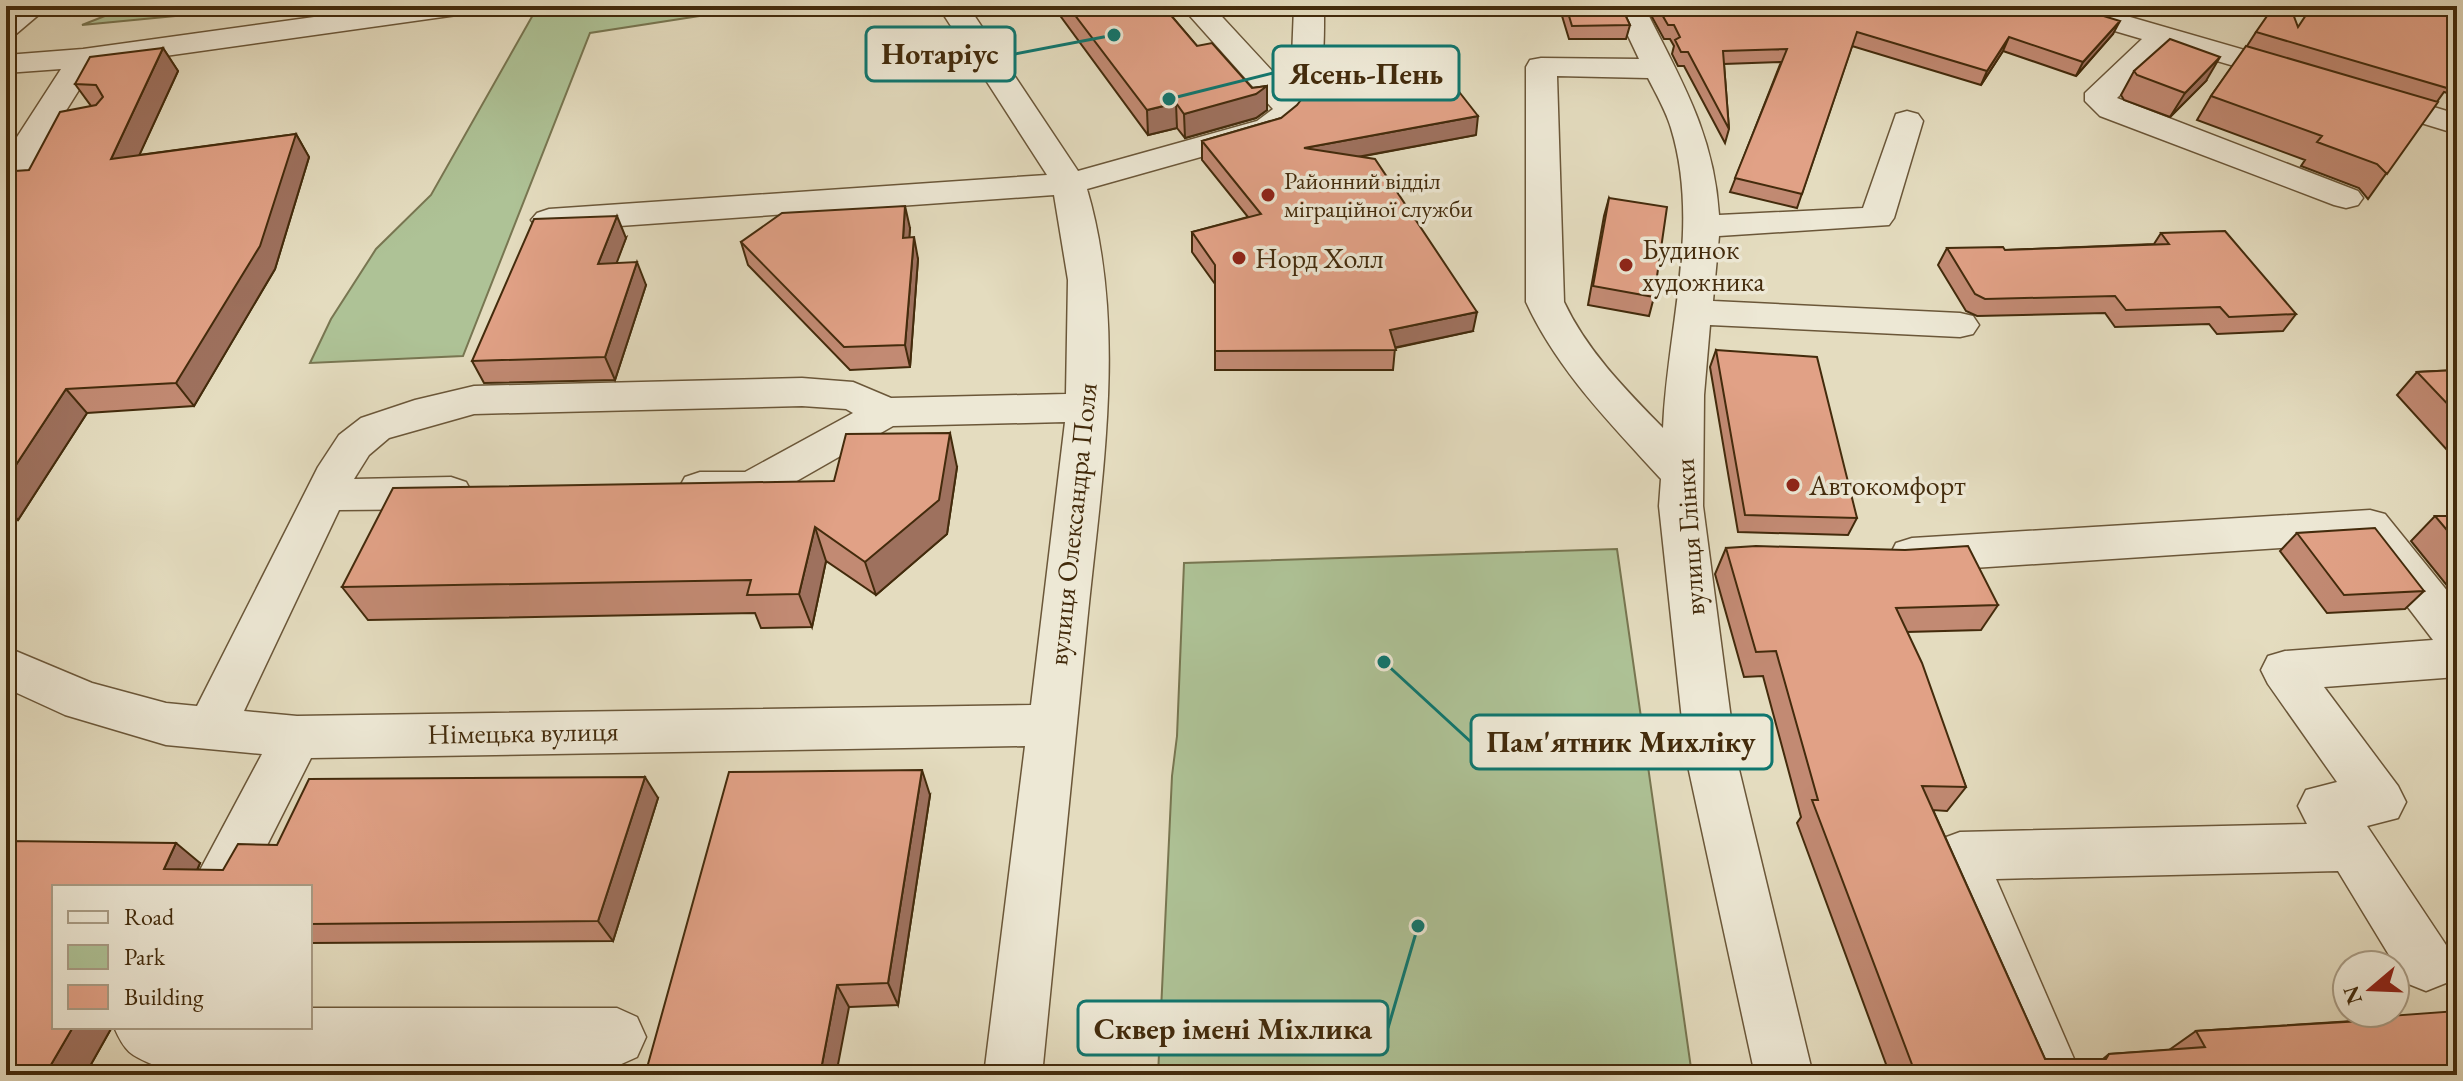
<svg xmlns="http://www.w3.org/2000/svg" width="2463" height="1081" font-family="'EB Garamond',serif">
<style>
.green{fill:#aec296;stroke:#787651;stroke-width:2}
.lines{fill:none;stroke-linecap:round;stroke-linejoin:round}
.minor-casing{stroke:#6b5739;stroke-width:3}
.minor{fill:#ede8d5;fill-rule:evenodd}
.wall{fill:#c28a73;stroke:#432b0c;stroke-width:2}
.shaded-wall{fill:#9e715e;stroke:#432b0c;stroke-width:2}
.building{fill:#e1a186;stroke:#432b0c;stroke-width:2}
.poi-dot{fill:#8f2418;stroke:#ede8d5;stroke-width:3}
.labels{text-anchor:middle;stroke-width:7;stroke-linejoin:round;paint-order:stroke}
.far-poi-label{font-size:24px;fill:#432b0c;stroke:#ede8d5;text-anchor:start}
.poi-label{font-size:28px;fill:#432b0c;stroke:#ede8d5;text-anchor:start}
.street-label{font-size:28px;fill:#432b0c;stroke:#ede8d5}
.leader{fill:none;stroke:#0f766e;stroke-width:3}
.callout-dot{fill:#0f766e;stroke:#ede8d5;stroke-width:3}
.callout{fill:#ede8d5;stroke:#0f766e;stroke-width:3}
.callout-label{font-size:30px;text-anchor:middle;font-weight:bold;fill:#432b0c}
</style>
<rect width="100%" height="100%" fill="#e4dcbf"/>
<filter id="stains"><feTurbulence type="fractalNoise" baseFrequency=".0025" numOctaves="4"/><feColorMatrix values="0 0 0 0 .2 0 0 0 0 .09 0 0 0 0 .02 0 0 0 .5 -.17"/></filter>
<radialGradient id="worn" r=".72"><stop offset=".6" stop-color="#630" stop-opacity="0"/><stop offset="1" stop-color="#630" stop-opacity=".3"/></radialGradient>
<path class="green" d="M130 6H181L175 16 82 25Z
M538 6H764L590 33 463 356 310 363 331 319 376 249 431 195Z
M1617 549 1692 1075H1158L1172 776 1177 736 1184 563Z"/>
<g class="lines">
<defs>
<path id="minor" d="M16 6H49L16 34 6 37V14Z
M394 6H472L467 12 457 15 94 66 25 176 6 177V154L61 69 6 73V55L83 49Z
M938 6H968L1078 171 1257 121 1273 109 1181 6H1212L1286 86 1292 58 1294 7H1324C1324 59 1326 103 1279 135L1087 189C1128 329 1101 481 1087 623 1072 773 1057 924 1042 1075H984L1025 746 311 758 246 887H191L262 754 166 745 65 715 6 688V647L92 683 166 703 197 706 318 467 339 435 361 418 415 400 474 386 802 378 853 382 891 398 1066 394 1068 280 1054 195 549 231 537 227 531 220 537 213 549 209 1047 175ZM802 406 846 409 853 413 745 472H700L685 477 679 488 685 499C710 507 742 506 767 498L893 426 1065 422 1031 705 297 716 244 711 339 510 451 509 466 504 472 493 466 482 451 477 354 479 369 455 389 438 474 414Z
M1614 6H1644C1679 77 1714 132 1719 215L1863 208 1896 114 1907 111 1918 114 1923 121 1894 218 1889 225 1719 236 1713 301 1960 313 1973 316 1979 325 1973 334 1960 337 1710 325 1704 395 1703 506 1736 757 1813 1075H1755L1686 757 1659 506 1661 479C1611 424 1557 370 1526 302V67L1530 60 1541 58 1639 59ZM1557 76 1648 78C1656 94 1666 111 1671 128 1701 226 1667 329 1663 428 1626 390 1587 351 1564 302Z
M2045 6H2092L2307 68 2311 75 2307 82 2296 84 2169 47 2117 98 2358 191 2363 198 2358 205 2346 208 2334 205 2100 116 2085 101V93L2142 39 2050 12Z
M2370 88 2457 114V134L2359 104 2354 97 2359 90Z
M2370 510 2385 514 2457 603V677L2324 687 2398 786 2406 802 2398 818 2367 826 2446 945 2454 964 2446 983 2426 991 2406 983 2338 871 1996 879 2081 1075H2023L1934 856 1941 839 1960 832 2307 824 2298 806 2306 790 2337 782 2268 684 2261 670 2268 656 2285 651 2433 640 2359 543 1912 572 1896 567 1890 555 1896 543 1912 538Z
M310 1008H617L637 1017 646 1037 637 1057 617 1066 154 1065C130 1055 125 1052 114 1027H310Z"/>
</defs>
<use href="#minor" class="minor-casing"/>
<use href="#minor" class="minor"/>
</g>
<path class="wall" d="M1053 6H1163L1197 46 1252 88 1267 86V110L1256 118 1185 138 1177 128 1148 135Z
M1559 6H1621L1630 25 1626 39H1569Z
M1646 6H2071L2113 34 2076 76 2003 51 1981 85 1852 46 1797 208 1730 192 1781 62 1724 64 1729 129 1725 143 1684 66H1678L1672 54 1674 46 1670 39H1664Z
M2101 6H2137L2130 14Z
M2457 9V96L2444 92 2368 199 2359 188 2301 166 2305 160 2197 120 2211 96 2247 46 2256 32Z
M163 48 178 71 139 155 296 134 309 157 275 269 194 406 87 413 18 520 6 521V187L29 170 91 106 75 84Z
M2134 71 2206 81 2170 117 2124 100 2121 95Z
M1281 118 1476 135 1359 157 1473 331 1395 348 1393 370H1215V284L1192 252V232L1248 217 1202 160V141Z
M1609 198 1654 297 1649 316 1588 305 1604 216Z
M910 228 909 237 918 259 910 367 850 370 748 265 741 242Z
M2161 233 2296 314 2283 331 2217 334 2209 324 2115 327 2105 313 1977 316 1966 311 1938 265 1947 248 2005 250 2154 244Z
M626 238 616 263 646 285 615 380 484 383 472 361Z
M1716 350 1857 518 1848 535 1738 532 1710 367Z
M2457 370V461L2397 395 2417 372Z
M957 467 947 534 876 595 826 561 812 627 761 628 755 613 368 620 342 587 834 481Z
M2435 516H2457V598L2411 541Z
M2297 533 2424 591 2405 609 2327 613 2280 551Z
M1726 548 1998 605 1981 630 1907 632 1966 787 1947 811 1933 810 2045 1059H2103L2109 1054 2169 1050 2196 1031 2369 1020 2375 1017 2457 1075H1890L1797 823 1801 817 1763 676 1744 677 1715 574Z
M930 795 898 1005 849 1007 645 1075Z
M658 798 613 941 310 943V887H54V1027H112L85 1075H6V841L200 863 197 870H223L277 845Z"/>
<path class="shaded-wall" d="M2120 21 2113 34 2076 76 2083 62Z
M2009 37 2003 51 1981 85 1987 71Z
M163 48 178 71 127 182 111 159Z
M2220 57 2206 81 2170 117 2185 93Z
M1267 86V110L1256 118 1185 138 1184 114Z
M1176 103 1177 128 1148 135 1147 110Z
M1478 116 1476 135 1303 167 1304 148Z
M296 134 309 157 275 269 194 406 176 383Z
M905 206 910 228 908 260 903 238Z
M617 216 626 238 608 286 598 264Z
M914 237 918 259 910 367 905 345Z
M637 262 646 285 615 380 605 357Z
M1477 312 1473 331 1388 349 1390 330Z
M66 389 87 413 18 520 6 507V480Z
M950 433 957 467 947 534 876 595 865 562Z
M815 527 826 561 812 627 799 594Z
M922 770 930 795 898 1005 888 983Z
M645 777 658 798 613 941 598 921Z
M176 843 200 863 190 887 164 869Z
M837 985 849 1007 836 1075H820Z
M73 1027H112L85 1075H45Z
M552 1067 560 1075H549Z"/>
<path class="building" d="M1068 6H1163L1197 46 1212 43 1252 88 1267 86 1256 94 1184 114 1176 103 1147 110Z
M1566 6H1621L1630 25 1572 26Z
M1657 6H2071L2120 21 2083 62 2009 37 1987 71 1857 32 1802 194 1735 178 1787 49 1723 51 1729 129 1688 52H1681L1675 40 1680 37 1674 25H1668Z
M2274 6H2290L2298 27 2312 6H2446L2457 9V75L2447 88 2256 32Z
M2170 39 2220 57 2185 93 2137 75 2134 71Z
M2246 46 2438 102 2387 174 2377 164 2317 142 2322 136 2211 96Z
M163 48 111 159 296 134 260 246 176 383 66 389 6 480V187L15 171 29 170 60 112 96 105 103 97 96 85 75 84 90 57Z
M1435 61 1478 116 1304 148 1375 159 1477 312 1390 330 1396 350 1215 351V265L1192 232 1261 214 1202 141 1281 118 1297 105 1314 83Z
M1609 198 1667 207 1654 297 1593 286Z
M905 206 903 238 914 237 905 345 844 347 741 242 782 213Z
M617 216 598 264 637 262 605 357 472 361 534 219Z
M2225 231 2296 314 2229 317 2220 307 2126 310 2115 296 1985 299 1975 294 1947 248 2003 247 2005 250 2169 244 2161 233Z
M1716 350 1817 357 1857 518 1745 515Z
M2457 370V414L2417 372Z
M950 433 939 500 865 562 815 527 799 594 747 595 751 580 342 587 393 488 834 481 846 434Z
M2435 516H2457V542Z
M2375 528 2424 591 2344 595 2297 533Z
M1756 546 1905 550 1968 546 1998 605 1896 608 1922 663 1966 787 1922 786 2045 1059H2106L2109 1054 2205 1047 2196 1031 2377 1020 2375 1017 2457 1011V1075H1916L1812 800H1818L1776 651 1756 652 1726 548Z
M922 770 888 983 837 985 820 1075H645L729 772Z
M645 777 598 921 310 924V887H54V1027H73L45 1075H6V841L176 843 164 869 223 870 238 844 277 845 309 779Z
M552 1067 549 1075H285L287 1068Z"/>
<g class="poi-dot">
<circle cx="1268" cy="195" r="8"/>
<circle cx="1239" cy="258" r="8"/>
<circle cx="1626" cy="265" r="8"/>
<circle cx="1793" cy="485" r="8"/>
</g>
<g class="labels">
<g class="far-poi-label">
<text x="1284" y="189">Районний вiддiл<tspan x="1284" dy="28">мiграцiйної служби</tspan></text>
</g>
<g class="poi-label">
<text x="1642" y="259">Будинок<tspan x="1642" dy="32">художника</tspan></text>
<text x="1255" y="268">Норд Холл</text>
<text x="1809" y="495">Автокомфорт</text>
</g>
<g class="street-label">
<text transform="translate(1072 524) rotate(-84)" y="10">вулиця Олександра Поля</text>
<text transform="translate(1689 537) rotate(-94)" y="10">вулиця Глінки</text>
<text transform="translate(523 732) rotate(-1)" y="10">Німецька вулиця</text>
</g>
</g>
<path class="leader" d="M1114 35L1015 54M1169 99L1273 73M1384 662L1471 742M1418 926L1388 1028"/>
<g class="callout-dot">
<circle cx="1114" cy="35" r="8"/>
<circle cx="1169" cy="99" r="8"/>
<circle cx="1384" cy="662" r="8"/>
<circle cx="1418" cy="926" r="8"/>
</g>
<g class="callout">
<rect x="866" y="27" width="149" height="54" rx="8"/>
<rect x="1273" y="46" width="186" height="54" rx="8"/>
<rect x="1471" y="715" width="301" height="54" rx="8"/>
<rect x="1078" y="1001" width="310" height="54" rx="8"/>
</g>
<g class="callout-label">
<text x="940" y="64">Нотаріус</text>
<text x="1366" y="84">Ясень-Пень</text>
<text x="1621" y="752">Пам'ятник Михліку</text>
<text x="1233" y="1039">Сквер імені Міхлика</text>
</g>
<rect width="2463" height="1081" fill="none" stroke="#e4dcbf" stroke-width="32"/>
<rect x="8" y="8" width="2447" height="1065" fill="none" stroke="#432b0c" stroke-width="4"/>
<rect x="16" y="16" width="2431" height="1049" fill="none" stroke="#432b0c" stroke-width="2"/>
<rect x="52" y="885" width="260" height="144" fill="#ede8d5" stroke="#a99c85" stroke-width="2"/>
<rect x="68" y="911" width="40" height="12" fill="#ede8d5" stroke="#a99c85" stroke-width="2"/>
<text x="124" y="925" font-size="24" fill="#432b0c">Road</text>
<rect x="68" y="945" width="40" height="24" fill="#aec296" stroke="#a99c85" stroke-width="2"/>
<text x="124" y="965" font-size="24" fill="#432b0c">Park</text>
<rect x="68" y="985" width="40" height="24" fill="#e1a186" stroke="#a99c85" stroke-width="2"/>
<text x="124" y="1005" font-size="24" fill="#432b0c">Building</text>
<g transform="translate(2371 989) rotate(251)"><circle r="38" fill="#ede8d5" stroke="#a99c85" stroke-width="2"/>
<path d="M0-6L14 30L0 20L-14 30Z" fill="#8f2418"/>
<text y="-12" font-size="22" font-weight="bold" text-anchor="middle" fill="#432b0c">N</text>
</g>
<rect width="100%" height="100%" filter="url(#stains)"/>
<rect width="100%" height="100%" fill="url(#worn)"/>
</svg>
